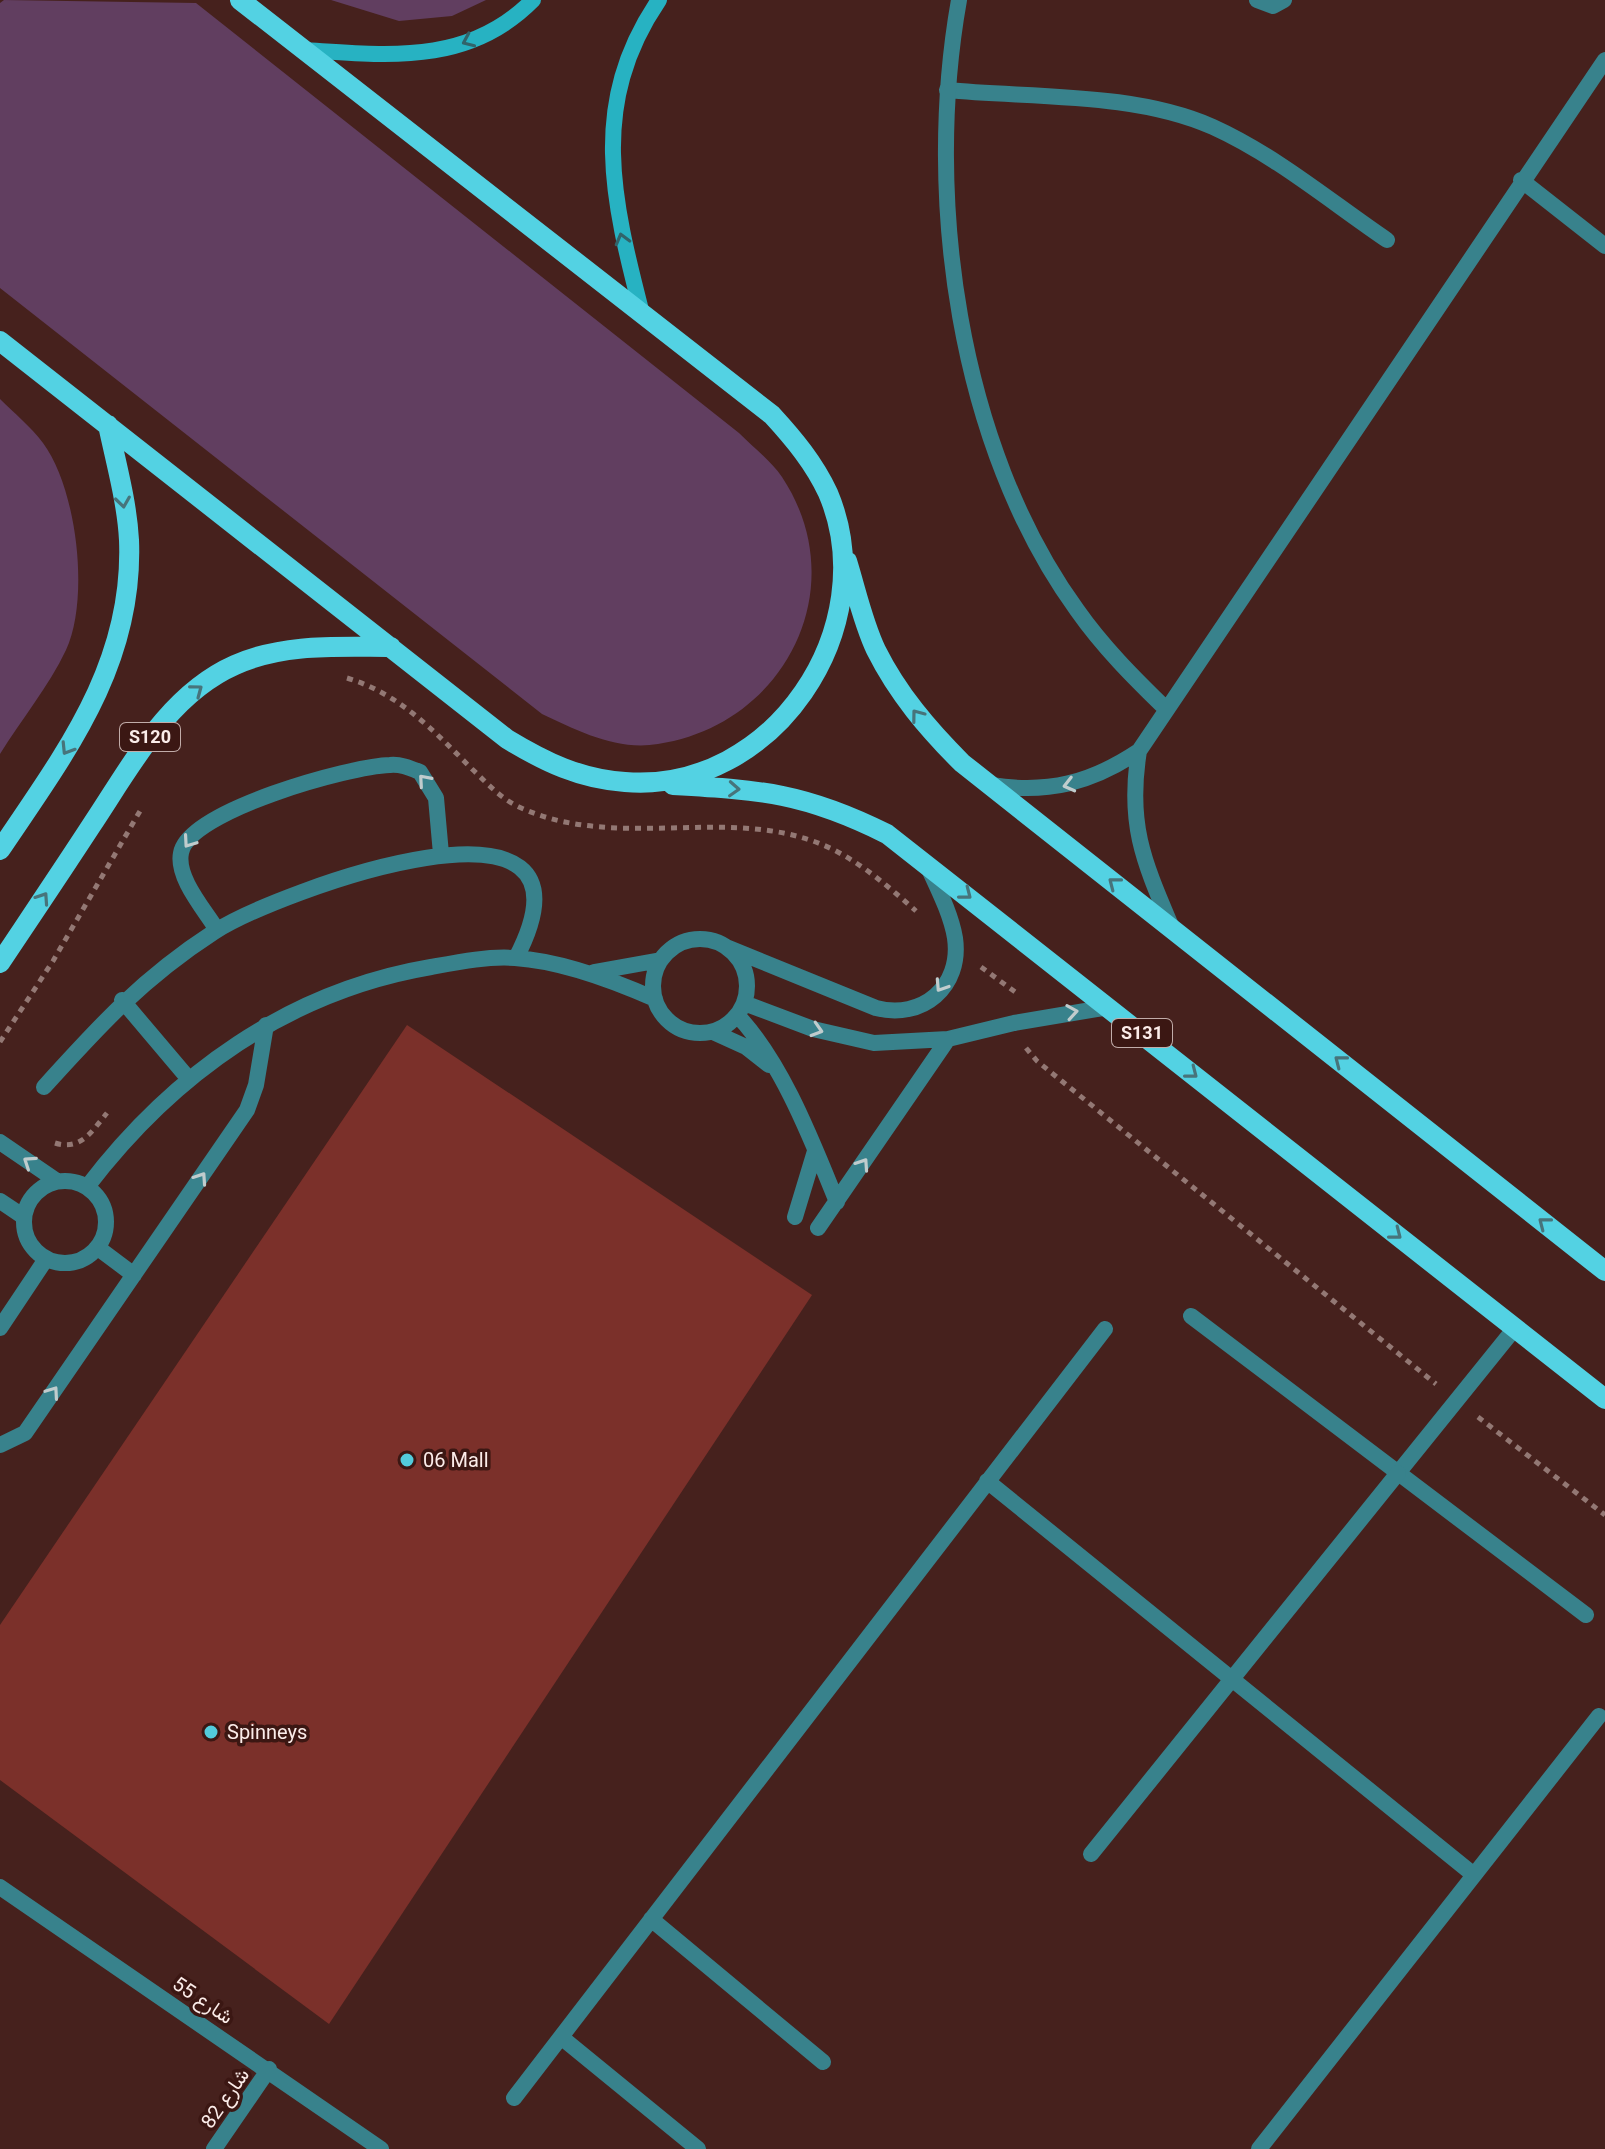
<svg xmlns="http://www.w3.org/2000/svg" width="1605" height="2149" font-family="Roboto,Vazirmatn,sans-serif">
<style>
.green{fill:#613e60}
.building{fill:#7b302a}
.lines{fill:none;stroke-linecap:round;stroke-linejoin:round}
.path{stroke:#937874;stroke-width:5;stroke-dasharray:6 6;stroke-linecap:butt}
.lane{stroke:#38828c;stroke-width:16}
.street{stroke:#38828c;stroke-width:16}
.secondary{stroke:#27b2c2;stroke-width:16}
.primary{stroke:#53d2e3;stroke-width:20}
.oneway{stroke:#31646a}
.oneway2{stroke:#47747b}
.oneway3{stroke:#c0cccd}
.poi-dot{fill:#53cbdb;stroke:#3b1713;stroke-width:3}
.labels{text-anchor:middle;stroke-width:7;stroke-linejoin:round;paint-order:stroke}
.shield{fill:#3b1713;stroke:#c1aca9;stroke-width:2}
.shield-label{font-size:18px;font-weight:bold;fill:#fbece9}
.poi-label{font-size:20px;fill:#fbece9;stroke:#3b1713;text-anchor:start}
.street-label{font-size:20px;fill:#fbece9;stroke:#3b1713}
</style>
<rect width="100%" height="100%" fill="#46211d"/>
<path class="green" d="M4 0 196 3 739 433C753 447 771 461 782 477 855 587 785 725 658 744 617 751 578 731 542 714L0 288V3Z
M331 0H486L452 16 399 21Z
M0 399C14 413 31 427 43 443 77 489 90 598 66 650 49 686 21 720 0 754Z"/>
<path class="building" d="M407 1025 812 1295 329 2024 0 1780V1625Z"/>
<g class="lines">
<path class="path" d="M347 678C400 694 434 731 472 769 487 783 500 798 519 807 620 854 736 801 834 850 865 866 890 888 916 911
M981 967 1018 994
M0 1042 53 961 140 811
M1026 1048 1037 1061 1436 1384
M55 1143C81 1151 92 1131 107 1113
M1478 1417 1605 1515"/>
<path class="lane" d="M1257 0 1273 6 1284 0
M947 90C1031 98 1135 92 1213 127 1275 155 1331 202 1387 240
M217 930C205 910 176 878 181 853 188 811 350 766 390 765 401 764 410 768 420 772L436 798 441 854
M653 986a47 47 0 1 1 94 0a47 47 0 1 1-94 0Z
M726 947 876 1008C922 1020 962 987 955 938 951 914 938 889 928 867
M594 972 661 960
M122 1000 188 1078
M744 1003 813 1029 874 1043 948 1039 1014 1023 1109 1007
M737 1015C782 1062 812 1141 837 1202
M713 1032 746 1047 769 1065
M44 1087C100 1025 143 978 214 932 276 892 616 766 516 958
M0 1142 57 1181
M24 1222a41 41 0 1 1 82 0a41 41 0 1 1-82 0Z
M87 1187C173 1074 289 991 431 967 458 962 488 956 515 958 562 961 612 980 655 999
M0 1201 24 1217
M795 1217 815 1151
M818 1228 948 1039
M98 1248 134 1275
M1191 1316 1586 1615
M0 1328 46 1259
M0 1445 25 1433 247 1110 256 1085 266 1025
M1398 1473 1515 1328"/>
<path class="street" d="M959 0C924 196 958 446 1077 610 1103 647 1134 678 1166 709
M1521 180 1605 246
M1139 751C1127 825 1144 862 1172 928
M991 785C1048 794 1091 783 1139 751L1605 60
M987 1481 1474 1875
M1091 1854 1398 1473
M0 1887 381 2149
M651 1919 823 2062
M561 2037 698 2149
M514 2098 1105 1329
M214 2149 269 2069
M1259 2149 1599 1716"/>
<path class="secondary" d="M303 50C387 55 468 66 533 0
M642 314C613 201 588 104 659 0"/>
<path class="primary" d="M0 341 507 739C545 762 580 779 625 782 773 794 885 627 828 493 814 463 794 439 772 415L240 0
M847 561C856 590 863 623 876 650 898 694 928 729 962 763L1605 1271
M673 785C762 790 805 793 887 834L1605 1399
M0 850C66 752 134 664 129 540 127 502 116 463 108 425
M0 963C30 918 61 872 91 826 130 768 167 695 235 665 284 643 339 647 391 647"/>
</g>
<defs><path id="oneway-chevron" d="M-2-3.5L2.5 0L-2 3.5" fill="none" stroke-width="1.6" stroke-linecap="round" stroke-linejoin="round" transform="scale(2)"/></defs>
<g class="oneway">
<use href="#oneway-chevron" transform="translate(468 41) rotate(156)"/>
<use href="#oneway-chevron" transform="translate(622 239) rotate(-105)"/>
</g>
<g class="oneway2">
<use href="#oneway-chevron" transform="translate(123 502) rotate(82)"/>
<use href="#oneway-chevron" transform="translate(197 690) rotate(-37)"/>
<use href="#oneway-chevron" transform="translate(917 715) rotate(-127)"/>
<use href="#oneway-chevron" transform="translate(67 749) rotate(122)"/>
<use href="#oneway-chevron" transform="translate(734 789) rotate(3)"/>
<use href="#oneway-chevron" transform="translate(1114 883) rotate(-142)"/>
<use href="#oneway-chevron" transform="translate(966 894) rotate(38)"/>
<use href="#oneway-chevron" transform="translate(43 898) rotate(-56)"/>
<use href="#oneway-chevron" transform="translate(1340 1061) rotate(-142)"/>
<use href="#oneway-chevron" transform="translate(1192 1073) rotate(38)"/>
<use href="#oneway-chevron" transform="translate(1544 1223) rotate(-142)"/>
<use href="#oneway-chevron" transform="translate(1396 1234) rotate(38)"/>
</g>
<g class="oneway3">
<use href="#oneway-chevron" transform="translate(424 780) rotate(-131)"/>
<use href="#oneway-chevron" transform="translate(1069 785) rotate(166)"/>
<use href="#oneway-chevron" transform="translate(189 842) rotate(125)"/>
<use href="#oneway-chevron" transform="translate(941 986) rotate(123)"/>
<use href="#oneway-chevron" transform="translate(1072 1012) rotate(-9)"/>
<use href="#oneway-chevron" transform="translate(817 1030) rotate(17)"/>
<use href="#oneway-chevron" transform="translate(29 1162) rotate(-146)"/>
<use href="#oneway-chevron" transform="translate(863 1164) rotate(-56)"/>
<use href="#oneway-chevron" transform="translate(201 1178) rotate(-56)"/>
<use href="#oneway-chevron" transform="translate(53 1392) rotate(-55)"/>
</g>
<g class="poi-dot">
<circle cx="407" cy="1460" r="8"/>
<circle cx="211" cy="1732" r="8"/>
</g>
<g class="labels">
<g class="shield">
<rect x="120" y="723" width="60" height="28" rx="6"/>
<rect x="1112" y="1019" width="60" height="28" rx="6"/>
</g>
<g class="shield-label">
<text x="150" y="743">S120</text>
<text x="1142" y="1039">S131</text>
</g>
<g class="poi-label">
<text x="423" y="1467">06 Mall</text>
<text x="227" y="1739">Spinneys</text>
</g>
<g class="street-label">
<text transform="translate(203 2000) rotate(34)" y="7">شارع 55</text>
<text transform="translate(225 2098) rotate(-55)" y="7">شارع 82</text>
</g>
</g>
</svg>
